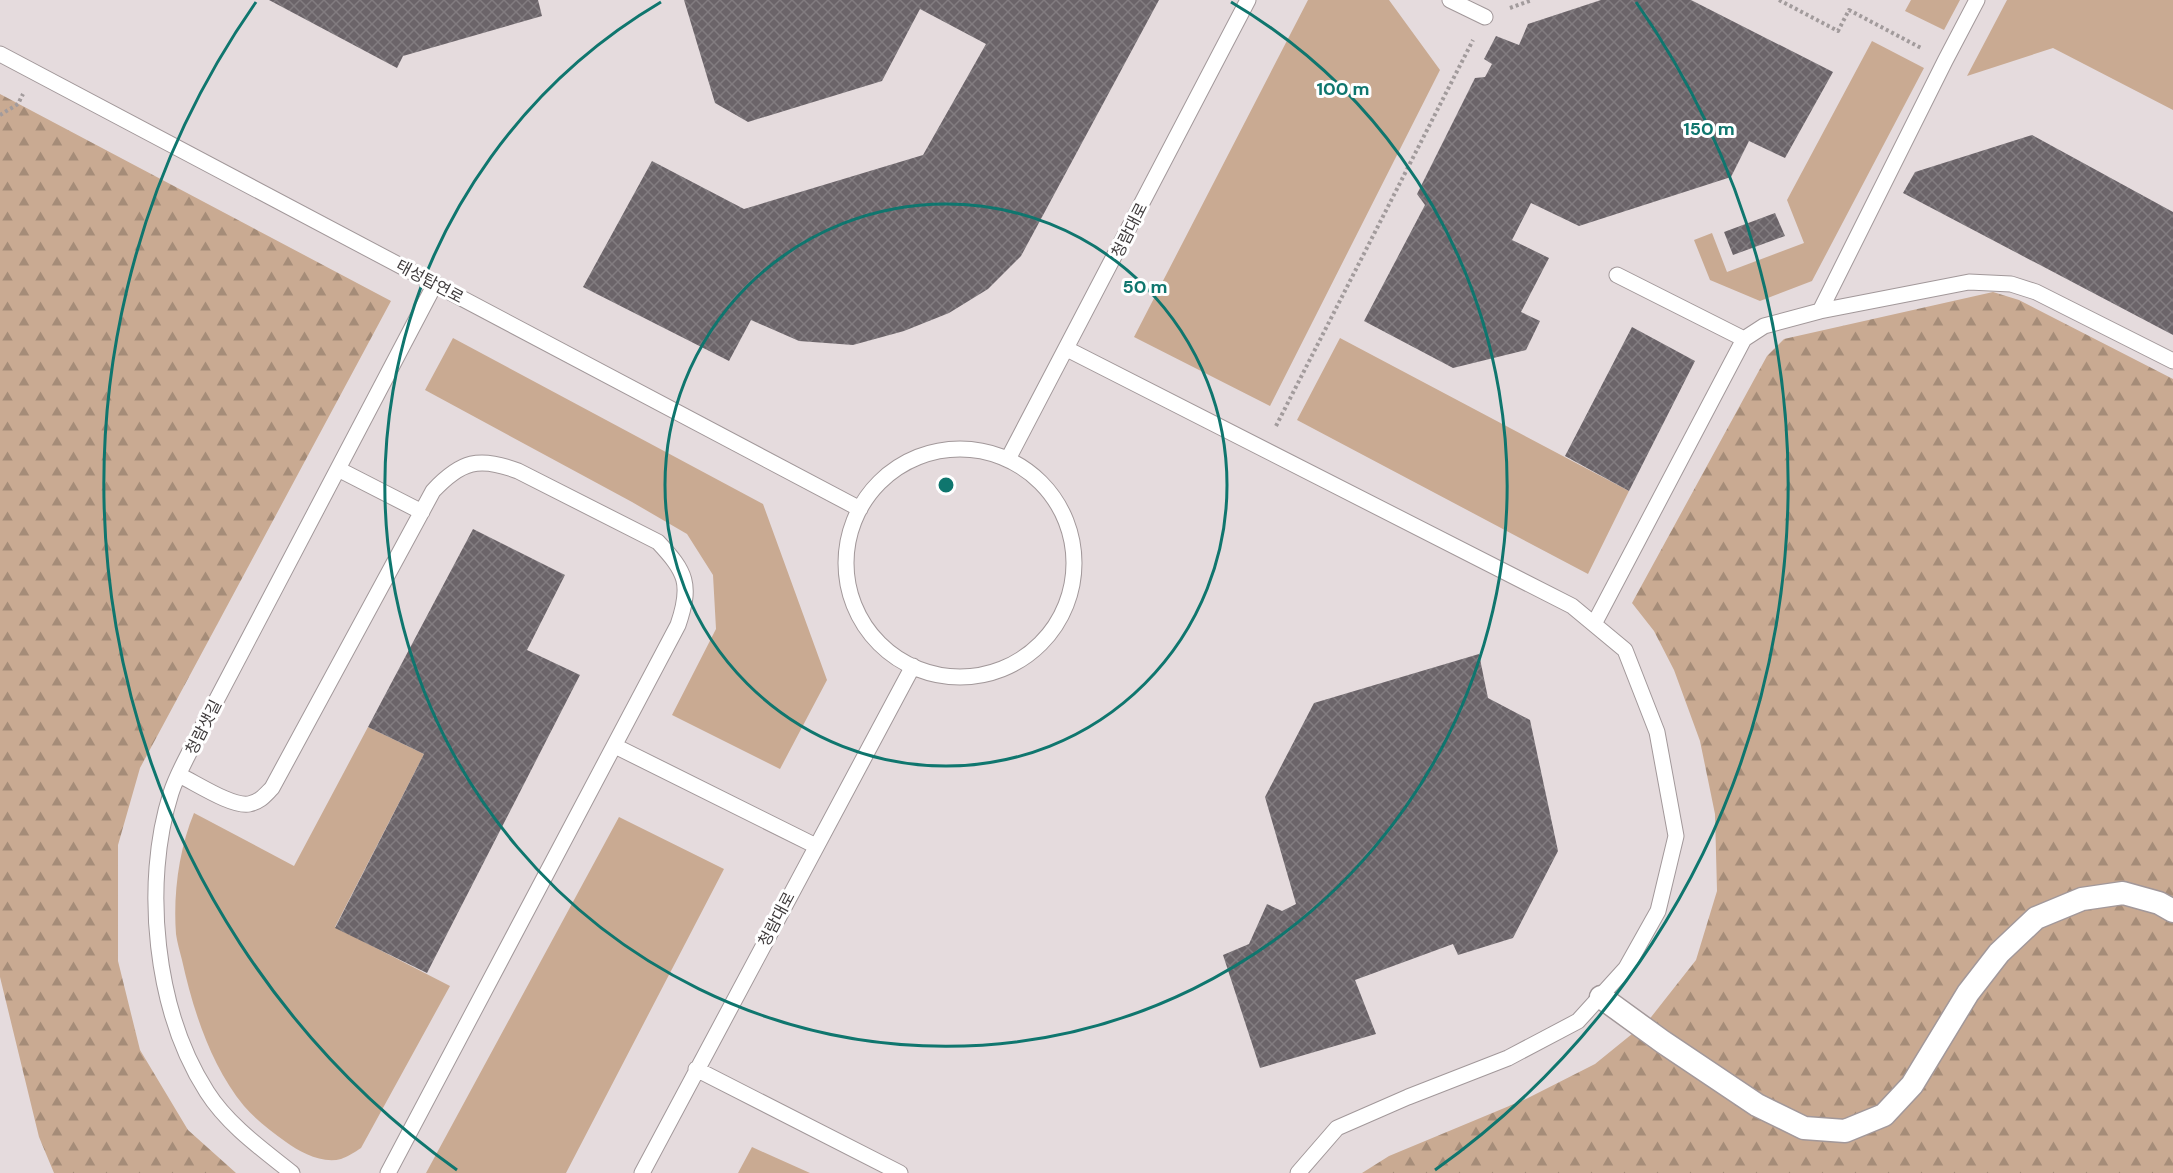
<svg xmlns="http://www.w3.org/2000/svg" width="2173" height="1173" font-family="'DM Sans','Noto Sans KR',sans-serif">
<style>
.forest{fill:url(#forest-firs)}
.garden{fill:#c9aa92}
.building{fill:url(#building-cross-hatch)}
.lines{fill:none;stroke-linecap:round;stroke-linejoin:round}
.service-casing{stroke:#a2989a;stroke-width:17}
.pedestrian-casing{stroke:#a2989a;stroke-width:25}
.path{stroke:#a29b9c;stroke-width:4;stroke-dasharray:3 3;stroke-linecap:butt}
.service{stroke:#fff;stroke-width:15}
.pedestrian{stroke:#fff;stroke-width:22}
.ring{fill:none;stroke:#0f766e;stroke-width:3}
.labels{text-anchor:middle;stroke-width:6;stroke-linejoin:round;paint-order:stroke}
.street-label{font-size:16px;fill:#3f3b3c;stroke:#fff}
.centre{fill:#0f766e;stroke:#fff;stroke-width:3}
.ring-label{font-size:18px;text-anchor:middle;font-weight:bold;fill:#0f766e;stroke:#fff;stroke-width:6;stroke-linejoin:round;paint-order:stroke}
</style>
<defs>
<pattern id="forest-firs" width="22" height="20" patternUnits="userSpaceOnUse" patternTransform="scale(1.5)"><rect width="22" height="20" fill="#c9aa92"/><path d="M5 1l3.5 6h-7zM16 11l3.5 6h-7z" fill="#a58c78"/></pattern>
<pattern id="building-cross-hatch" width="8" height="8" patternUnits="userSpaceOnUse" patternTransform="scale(1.5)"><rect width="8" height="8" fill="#6b6469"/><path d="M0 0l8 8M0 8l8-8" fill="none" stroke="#827c80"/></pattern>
</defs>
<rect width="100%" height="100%" fill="#e5dbdd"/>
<path class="forest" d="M0 94 391 301 140 768 118 845V961L140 1050 188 1130 236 1173H54L39 1137 0 977Z
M1993 292 2019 300 2173 379V1173H1362L1389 1156 1526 1099 1595 1064 1648 1021 1696 960 1717 891 1715 814 1700 741 1674 670 1654 631 1632 603 1767 356 1784 339Z"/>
<path class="garden" d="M1308 0H1389L1440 70 1270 406 1134 337Z
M1911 0H1960L1944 30 1905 11Z
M2007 0H2173V110L2053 48 1967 76Z
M1872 41 1924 68 1812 281 1760 301 1710 280 1694 240 1712 233 1727 272 1804 243 1787 200Z
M453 338 763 504 827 680 780 769 672 715 716 629 713 575 687 534 632 502 425 390Z
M1340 338 1629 491 1588 574 1297 420Z
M368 727 424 754 335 927 450 986 361 1148C355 1152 347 1157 341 1159 322 1164 300 1152 286 1142 271 1131 256 1120 244 1106 211 1066 193 1010 182 960 180 952 177 942 176 934 173 894 179 849 194 813L294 866Z
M619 817 724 869 566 1173H426Z
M752 1147 810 1173H738Z"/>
<path class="building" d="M269 0H538L542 16 403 56 397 68Z
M684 0H1159L1021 256 988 289 949 313 904 331 853 345 799 341 751 320 729 361 583 287 652 161 744 209 923 155 986 44 920 9 882 81 748 122 715 103Z
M1601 0H1691L1833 72 1785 158 1749 141 1731 177 1579 226 1531 203 1512 240 1549 258 1521 312 1540 321 1526 350 1453 368 1364 321 1425 205 1417 194 1475 78 1485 77 1492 64 1484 59 1496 36 1519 45 1528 24Z
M2032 135 2173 212V335L1903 193 1915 172Z
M1775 213 1785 236 1733 255 1724 232Z
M1632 327 1695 361 1629 491 1565 456Z
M473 529 565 575 527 650 580 675 427 973 335 928 424 754 368 727Z
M1479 654 1488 698 1530 720 1558 851 1513 938 1458 955 1453 944 1355 980 1376 1034 1260 1068 1223 955 1249 944 1267 904 1282 911 1296 904 1265 797 1314 703Z"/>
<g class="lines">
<defs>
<path id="service" d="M1450 0 1485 17
M0 54 860 509
M1617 275 1744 339
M1820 311 1945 61 1977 0
M1067 349 1572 606 1625 650 1657 732 1676 836 1658 911 1626 968 1578 1021 1508 1058 1408 1097 1337 1128 1298 1173
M846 563a114 114 0 1 1 228 0a114 114 0 1 1-228 0Z
M1008 459 1248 0
M338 469 422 512
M1594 624 1744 339 1764 326 1820 311 1969 282 2011 284 2036 292 2173 361
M615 746 816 846
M179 775C196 783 232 807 249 804 260 802 265 795 272 788L433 491C461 461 479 456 518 471L658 542C686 572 692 584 678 625L388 1173
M696 1069 900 1173
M292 1173C262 1149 228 1125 207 1092 155 1011 142 884 171 793 177 774 188 756 196 739L435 284
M642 1173 913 666"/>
<path id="pedestrian" d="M1601 997 1663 1042 1757 1105 1804 1128 1845 1131 1884 1115 1912 1085 1968 993 1999 953 2036 918 2082 899 2123 893 2159 903 2173 911"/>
</defs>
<use href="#service" class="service-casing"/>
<use href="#pedestrian" class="pedestrian-casing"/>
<path class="path" d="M1779 0 1838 31 1849 10 1923 49
M1510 8 1532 0
M0 115 18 104 23 94
M1276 426 1473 40"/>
<use href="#service" class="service"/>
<use href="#pedestrian" class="pedestrian"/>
</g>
<g class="ring">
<circle cx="946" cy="485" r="281"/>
<path d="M1231 2A561 561 0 1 1 661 2"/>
<path d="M457 1170A842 842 0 0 1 256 2M1636 2A842 842 0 0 1 1435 1170"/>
</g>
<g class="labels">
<g class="street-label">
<text transform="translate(1129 230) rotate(-63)" y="6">청람대로</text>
<text transform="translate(430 281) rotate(28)" y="6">태성탑연로</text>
<text transform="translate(203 727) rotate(-63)" y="6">청람샛길</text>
<text transform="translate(776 919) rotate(-62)" y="6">청람대로</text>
</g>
</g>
<circle cx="946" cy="485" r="9" class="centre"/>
<g class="ring-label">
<text x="1343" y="95">100 m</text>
<text x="1709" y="135">150 m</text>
<text x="1145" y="293">50 m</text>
</g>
</svg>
